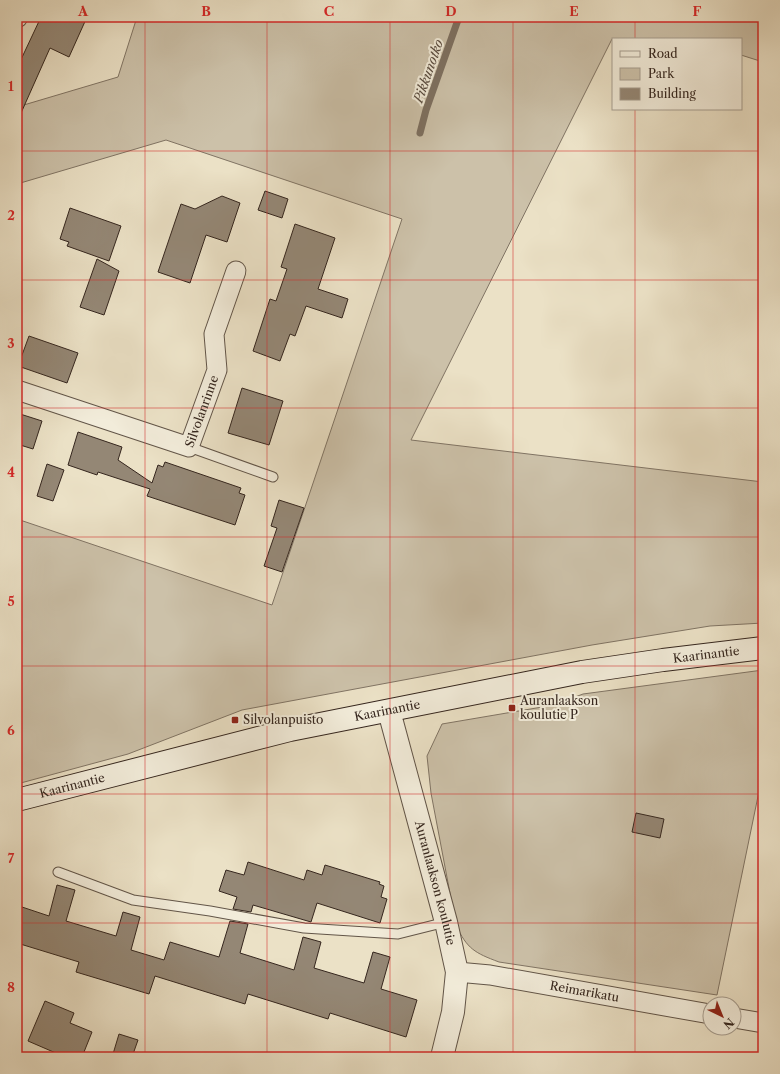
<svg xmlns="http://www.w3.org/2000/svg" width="780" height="1074" font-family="'Libre Caslon Text',serif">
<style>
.green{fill:#ccc1a9;stroke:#807464}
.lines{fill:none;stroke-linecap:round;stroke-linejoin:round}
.stream{stroke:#7d7061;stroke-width:7}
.building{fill:#948775;stroke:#35261e}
.service-casing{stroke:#625548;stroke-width:11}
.minor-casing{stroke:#625548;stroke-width:21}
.tertiary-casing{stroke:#625548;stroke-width:24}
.secondary-casing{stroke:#35261e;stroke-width:24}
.service{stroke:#f2ecda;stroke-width:9}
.minor{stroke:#f2ecda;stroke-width:19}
.tertiary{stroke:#f2ecda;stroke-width:22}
.secondary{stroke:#f2ecda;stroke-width:22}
.grid{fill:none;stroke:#d62828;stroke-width:1;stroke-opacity:0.55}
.poi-dot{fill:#8f2418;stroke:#f2ecda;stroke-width:1.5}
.labels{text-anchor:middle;stroke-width:4;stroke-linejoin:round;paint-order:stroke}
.street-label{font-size:12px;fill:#35261e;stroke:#f2ecda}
.poi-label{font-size:12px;fill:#35261e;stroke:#f2ecda;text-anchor:start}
.water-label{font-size:13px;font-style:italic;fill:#594b3f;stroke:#f2ecda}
.neatline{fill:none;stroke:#d62828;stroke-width:1.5}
.grid-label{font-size:13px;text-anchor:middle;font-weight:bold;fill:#d62828}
</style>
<rect width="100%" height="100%" fill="#ebe1c6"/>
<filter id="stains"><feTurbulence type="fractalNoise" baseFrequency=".005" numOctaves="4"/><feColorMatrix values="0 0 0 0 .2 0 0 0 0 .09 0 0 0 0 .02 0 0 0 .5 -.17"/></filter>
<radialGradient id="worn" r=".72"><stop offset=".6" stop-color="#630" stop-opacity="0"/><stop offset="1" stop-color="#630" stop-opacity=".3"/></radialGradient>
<path class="green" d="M137 17H763V62L741 55V39H612L411 440 763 482V623L710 626 592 645 242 710 128 754 17 784V519L272 605 402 219 166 140 17 184V107L118 77Z
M763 670V772L717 995 499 962C475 953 467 949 456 925L431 793 427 756 442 724 554 705 583 694Z"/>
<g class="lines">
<path class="stream" d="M420 133 426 110 459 17"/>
</g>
<path class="building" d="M41 17H87L69 57 50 48 17 122V68Z
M265 191 288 199 282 218 258 210Z
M222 196 240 203 227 242 206 235 190 283 158 272 181 204 195 209Z
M70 208 121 226 109 261 67 246 69 242 60 239Z
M295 224 335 238 318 289 348 299 342 318 306 306 295 336 290 334 280 361 253 351 270 299 276 301 287 269 281 267Z
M97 259 119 271 104 315 80 307Z
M29 336 78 353 67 383 18 366Z
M242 388 283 401 269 445 228 433Z
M17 413 42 421 33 449 17 444Z
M78 432 122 447 118 460 152 483 158 465 163 467 165 462 241 488 239 493 245 495 235 525 147 496 150 489 98 472 97 475 68 465Z
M47 464 64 470 53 501 37 496Z
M279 500 304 508 282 572 264 566 277 528 271 526Z
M636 813 664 819 660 838 632 832Z
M248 862 304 880 307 870 322 875 325 865 380 882 379 884 384 886 381 897 387 899 380 923 317 903 311 922 253 905 251 912 233 909 237 897 219 891 226 870 244 875Z
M57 885 75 890 66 921 116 936 123 912 140 917 131 950 164 960 170 942 219 957 230 921 248 924 240 953 294 970 303 937 321 942 314 968 364 983 373 952 390 957 381 989 417 1000 406 1037 330 1013 328 1019 248 994 245 1004 155 976 149 994 76 972 79 962 17 943V923L22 907 49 916Z
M45 1001 74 1013 70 1023 92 1032 82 1057H65L28 1041Z
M119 1034 138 1040 132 1057H123L113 1054Z"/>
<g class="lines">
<defs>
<path id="service" d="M189 447 273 477
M58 872 133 900 210 911 304 928 398 934 446 922"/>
<g id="minor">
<path d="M17 18 18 17"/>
<path id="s1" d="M17 390 189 447 217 370 214 334 236 271"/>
<path id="s2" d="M457 972 490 975 710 1014"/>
<path d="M734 1018 763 1023"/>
</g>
<g id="tertiary">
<path id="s3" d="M389 711 446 922 457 972 453 1012 442 1057"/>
</g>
<g id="secondary">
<path id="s4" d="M17 800 290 730 582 672 663 660 763 648"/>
</g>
</defs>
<use href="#service" class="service-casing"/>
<use href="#minor" class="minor-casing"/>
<use href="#tertiary" class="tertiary-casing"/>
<use href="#secondary" class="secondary-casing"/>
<use href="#service" class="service"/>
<use href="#minor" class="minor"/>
<use href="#tertiary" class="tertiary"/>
<use href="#secondary" class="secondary"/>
</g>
<path class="grid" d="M145 17V1057M267 17V1057M390 17V1057M513 17V1057M635 17V39M635 109V1057M17 151H763M17 280H763M17 408H763M17 537H763M17 666H763M17 794H763M17 923H763"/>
<g class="poi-dot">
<rect x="508" y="704" width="8" height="8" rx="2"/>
<rect x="231" y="716" width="8" height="8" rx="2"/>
</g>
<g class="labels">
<g class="street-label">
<text dy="4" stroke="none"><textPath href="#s1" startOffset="219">Silvolanrinne</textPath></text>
<text dy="4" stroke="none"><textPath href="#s4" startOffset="705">Kaarinantie</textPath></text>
<text dy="4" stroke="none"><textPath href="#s4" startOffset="381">Kaarinantie</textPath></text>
<text dy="4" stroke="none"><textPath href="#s4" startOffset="57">Kaarinantie</textPath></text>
<text dy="4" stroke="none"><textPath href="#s3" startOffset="178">Auranlaakson koulutie</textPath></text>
<text dy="4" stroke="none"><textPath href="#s2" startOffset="129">Reimarikatu</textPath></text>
</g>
<g class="poi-label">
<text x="520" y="705">Auranlaakson<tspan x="520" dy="14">koulutie P</tspan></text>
<text x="243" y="724">Silvolanpuisto</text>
</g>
<g class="water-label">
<text transform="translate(428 71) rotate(-71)" y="5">Pikkunotko</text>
</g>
</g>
<rect width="780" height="1074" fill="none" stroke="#ebe1c6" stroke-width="44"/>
<rect x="612" y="38" width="130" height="72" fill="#f2ecda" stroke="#a69d8f"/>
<rect x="620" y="51" width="20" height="6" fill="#f2ecda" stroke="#a69d8f"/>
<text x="648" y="58" font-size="12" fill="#35261e">Road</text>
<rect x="620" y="68" width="20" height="12" fill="#ccc1a9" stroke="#a69d8f"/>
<text x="648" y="78" font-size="12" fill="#35261e">Park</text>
<rect x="620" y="88" width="20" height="12" fill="#948775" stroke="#a69d8f"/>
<text x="648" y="98" font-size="12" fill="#35261e">Building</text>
<g transform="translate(722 1016) rotate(137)"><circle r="19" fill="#f2ecda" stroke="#a69d8f"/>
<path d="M0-3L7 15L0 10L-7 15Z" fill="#8f2418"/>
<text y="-6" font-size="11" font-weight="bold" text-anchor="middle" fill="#35261e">N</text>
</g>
<rect x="22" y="22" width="736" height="1030" class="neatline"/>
<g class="grid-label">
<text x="83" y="16">A</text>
<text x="206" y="16">B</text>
<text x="329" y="16">C</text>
<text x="451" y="16">D</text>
<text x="574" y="16">E</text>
<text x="697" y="16">F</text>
<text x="11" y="91">1</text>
<text x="11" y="220">2</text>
<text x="11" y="348">3</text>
<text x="11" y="477">4</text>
<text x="11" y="606">5</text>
<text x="11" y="735">6</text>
<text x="11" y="863">7</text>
<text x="11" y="992">8</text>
</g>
<rect width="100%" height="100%" filter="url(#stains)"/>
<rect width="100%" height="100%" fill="url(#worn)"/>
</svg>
